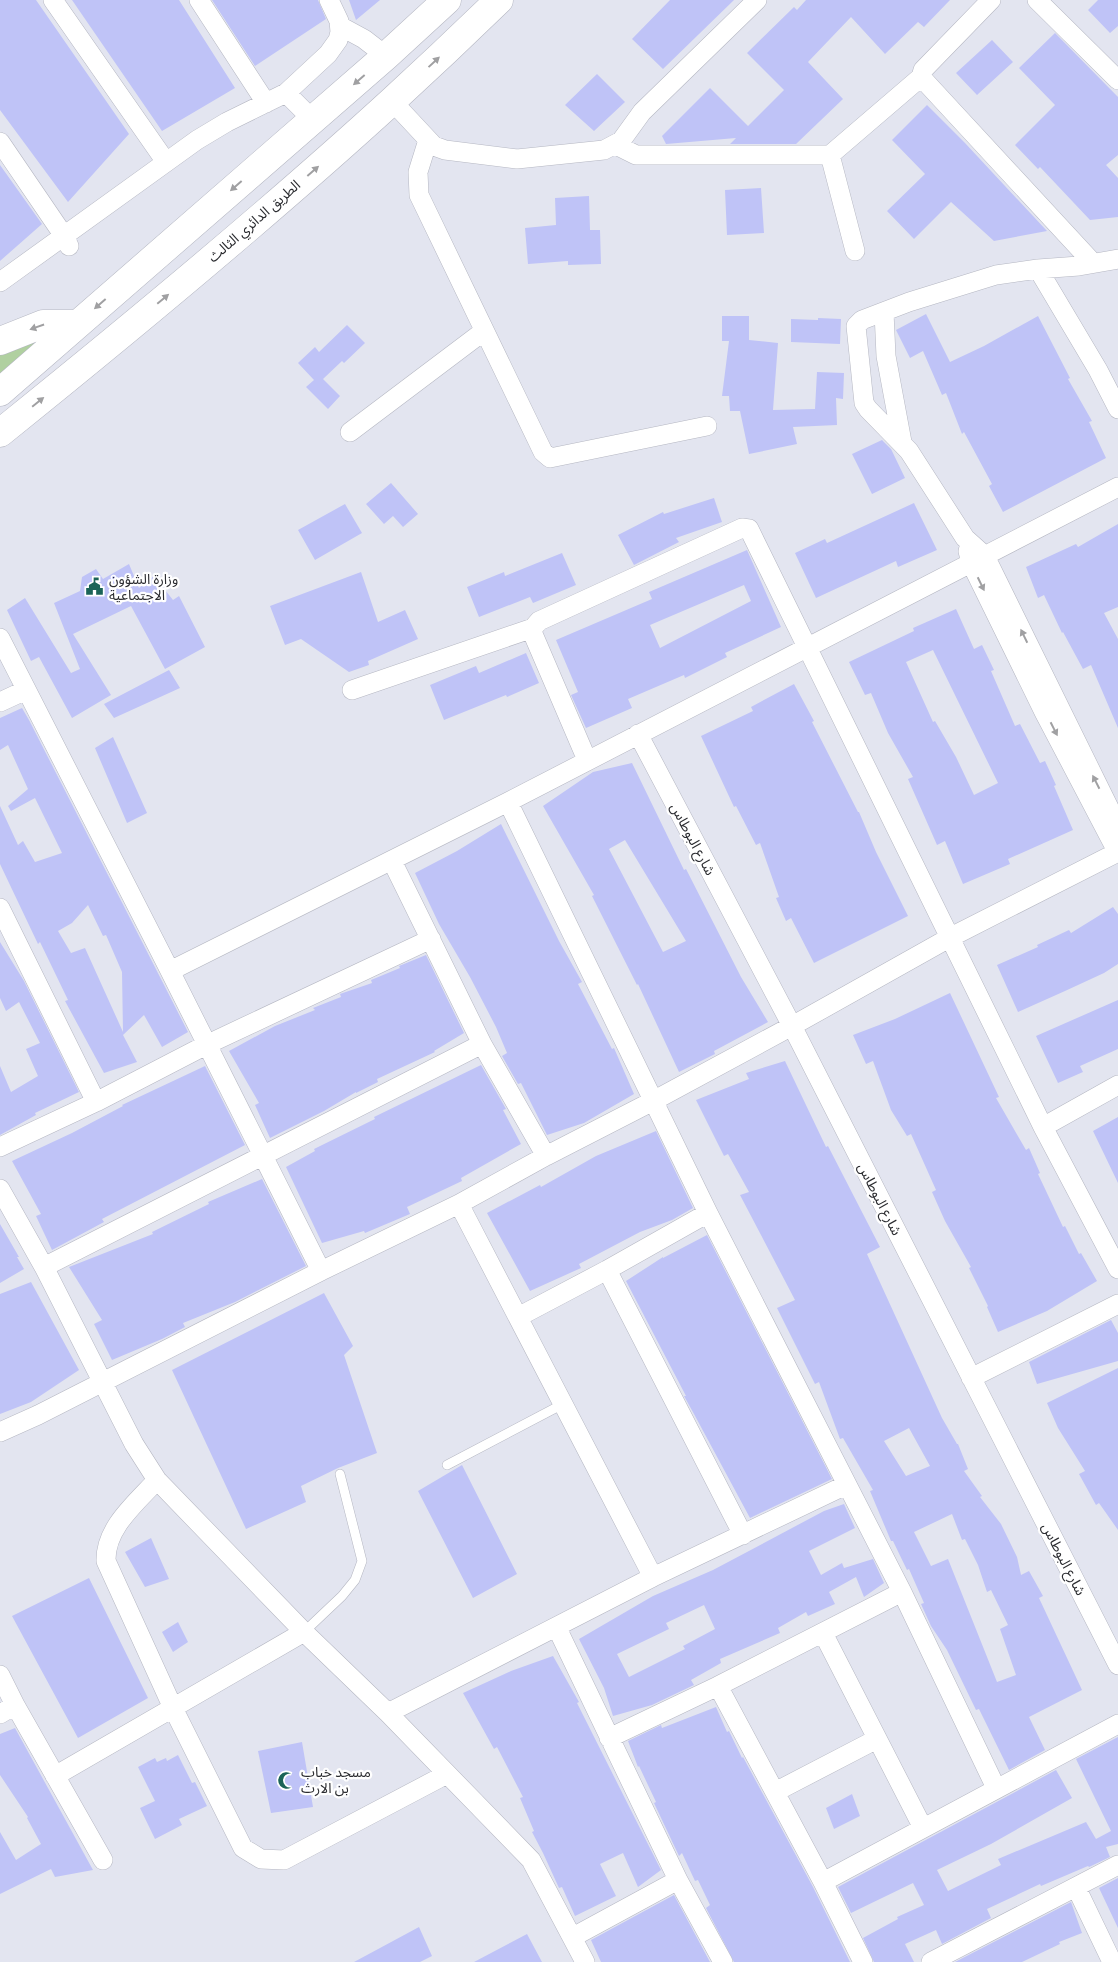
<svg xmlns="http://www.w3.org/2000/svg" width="1118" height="1962" font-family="Ubuntu,'Noto Sans Arabic',sans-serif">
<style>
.green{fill:#b0d0a0}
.building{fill:#bfc3f7;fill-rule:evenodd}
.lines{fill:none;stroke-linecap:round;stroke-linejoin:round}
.lane-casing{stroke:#b5b7c2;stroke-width:10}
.street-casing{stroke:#b5b7c2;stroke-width:20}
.highway-casing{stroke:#b5b7c2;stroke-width:29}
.lane{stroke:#fff;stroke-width:9}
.street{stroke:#fff;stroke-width:19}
.highway{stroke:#fff;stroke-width:28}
.oneway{fill:#a0a0a2}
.labels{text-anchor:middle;stroke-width:4.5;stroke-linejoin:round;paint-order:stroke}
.street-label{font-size:14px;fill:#2b2c30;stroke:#fff}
.poi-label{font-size:14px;fill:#2b2c30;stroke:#fff;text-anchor:start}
</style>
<rect width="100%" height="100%" fill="#e3e5f0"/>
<path class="green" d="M69 327 0 383V344Z"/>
<path class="building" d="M0 0H36L129 134 68 202 0 110Z
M72 0H179L235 88 162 131Z
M212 0H318L326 19 255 66Z
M349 0H380L356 20Z
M670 0H734L663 69 632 39Z
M806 0H950L924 27 918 22 885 54 851 17 808 62 843 99 796 144H730L736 138 666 144 662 136 710 88 748 126 784 90 747 53 794 7 797 10Z
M1098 0H1118V26L1110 33 1088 10Z
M1055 33 1118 97V155L1106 165 1118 178V217L1090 220 1040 167 1038 169 1015 145 1055 105 1019 68Z
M992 40 1013 62 977 95 956 73Z
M597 74 625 102 594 131 565 105Z
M927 105 965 143 1047 231 994 241 951 202 914 239 887 211 925 174 892 140Z
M0 165 42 224 0 261Z
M761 188 764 233 727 235 725 190Z
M589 196 590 230H600L601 264 568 265V261L528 264 525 228 556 225 555 198Z
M926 314 950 362 984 346 1038 316 1070 378 1068 379 1092 421 1089 422 1106 458 1003 512 989 486 992 484 964 432 962 434 946 393 942 395 923 351 910 358 896 330Z
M722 316H749V340L778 343 773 410 815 409 817 372 844 373 843 399 836 398 837 425 793 427 797 444 749 454 740 411H730L729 396H722L729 341H722Z
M818 318 841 319 840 344 791 342V319L818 320Z
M347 325 365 343 344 363 342 361 323 379 340 396 328 409 306 387 314 380 298 363 315 347 319 352Z
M882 440 891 449 905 478 872 494 852 454Z
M391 483 418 514 403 527 393 516 384 524 366 504Z
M714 498 722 522 676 538 679 542 634 565 618 535 663 512 664 514Z
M914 503 937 550 898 567 896 561 816 598 795 553 825 539 827 543Z
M345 504 362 533 315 560 298 530Z
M1118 524V607L1104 613 1118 639V728L1091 665 1083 669 1063 632 1062 633 1044 595 1038 598 1026 567 1076 544 1078 547Z
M747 550 781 627 725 653 727 657 685 678 684 675 628 699 632 708 586 728 571 695 578 692 556 640 652 599 649 592ZM744 585 751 601 660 648 650 625Z
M562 553 576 585 533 603 530 597 479 617 467 587 504 572 505 576Z
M129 564 139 588 154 576 173 600 179 596 205 647 165 669 131 606 73 634 111 695 72 718 39 657 31 661 7 610 25 598 71 673 80 669 54 603 80 591 82 577 96 569 103 579Z
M361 572 378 622 405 610 418 639 368 661 369 665 349 672 301 639 285 645 270 606Z
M956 609 974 649 982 645 994 670 991 671 1015 726 1020 724 1040 763 1045 761 1056 785 1054 786 1073 830 1008 859 1010 864 963 884 945 841 937 845 908 779 913 777 888 733 871 693 865 695 849 662 914 631 913 628ZM933 650 998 783 974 795 956 757 935 721 933 722 906 662Z
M526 653 539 683 507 697 506 695 444 720 430 685 476 666 479 673Z
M169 670 180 688 114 718 104 704Z
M794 684 814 721 812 722 858 812H859L876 852 908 916 814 963 791 918 786 921 776 898 779 897 760 843 756 845 736 806 734 807 701 736 753 711 751 707Z
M22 708 29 720 188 1032 162 1047 144 1015 123 1035 137 1062 104 1073 65 1001 68 1000 40 942 38 944 0 864V806L18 845 23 841 35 862 62 853 35 798 11 811 8 806 28 789 8 745 0 750V718ZM88 905 103 936 106 935 122 972 123 1032 85 948 71 953 58 931 72 923Z
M113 737 147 813 127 823 95 748Z
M632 763 684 870 686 869 741 977 768 1022 714 1051 715 1054 679 1072 638 984 637 985 592 896 594 895 543 806 593 772ZM625 840 686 941 663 952 609 849Z
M501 824 559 941 582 982 578 984 612 1049 614 1048 634 1094 584 1123 547 1135 521 1083 518 1084 502 1056 507 1053 496 1027 470 977 439 924 415 873 457 851Z
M1113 907 1118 914V964L1104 973 1065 991 1018 1012 997 965 1038 947 1037 945 1069 930 1071 933Z
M0 942 24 981 79 1092 35 1113 36 1115 0 1135V1066L11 1092 38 1076 26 1049 40 1043 19 1002 6 1011 0 998Z
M426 955 464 1033 434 1051 435 1052 377 1079 378 1082 356 1093V1092L324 1111 270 1138 255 1105 259 1103 229 1051 275 1026 315 1010 313 1008 341 997 340 994 372 983 371 980 400 968 399 966Z
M950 993 999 1097 996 1098 1026 1150 1029 1148 1040 1173 1038 1174 1063 1227 1065 1226 1079 1254 1081 1253 1097 1281 1047 1311 998 1332 987 1307 988 1306 969 1268 971 1267 945 1221 932 1192 936 1190 911 1134 907 1136 891 1110 873 1061 866 1064 853 1035 895 1019Z
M1118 1000V1049L1080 1066 1083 1072 1058 1083 1036 1036Z
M785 1061 826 1147 828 1146 880 1247 867 1254 942 1418 957 1444H958L968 1469 964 1471 982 1496 980 1497 1001 1524 1017 1557 1021 1575 1029 1571 1043 1596 1039 1598 1082 1690 1029 1717 1045 1750 1009 1770 979 1709 976 1710 947 1650 931 1626 921 1604 924 1603 909 1569 907 1570 893 1541H891L870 1491 873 1490 843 1438 840 1439 819 1382 815 1384 777 1308 795 1300 740 1195 749 1192 728 1154 724 1156 696 1100 749 1079 746 1073ZM909 1428 930 1466 906 1476 884 1441ZM952 1514 962 1540 965 1539 978 1565 987 1592 991 1590 1008 1625 1000 1629 1016 1675 997 1682 948 1559 931 1566 914 1532Z
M481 1065 506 1109 503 1110 521 1144 461 1178 462 1181 407 1207 410 1214 365 1233 364 1231 322 1243 286 1167 315 1151 314 1149 375 1119 374 1117Z
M205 1066 245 1145 102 1219 104 1222 52 1250 36 1216 41 1214 12 1161 72 1133 123 1106 122 1105Z
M1118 1117V1183L1093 1131Z
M656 1131 693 1208 672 1220 640 1232 579 1264 581 1268 530 1291 487 1213 540 1185 541 1187 596 1156Z
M262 1179 306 1266 235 1302 183 1323 185 1327 162 1339 112 1360 94 1324 102 1320 69 1267 153 1234 152 1232 209 1204 208 1202Z
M0 1224 19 1257H17L24 1269 0 1283Z
M707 1235 832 1479 750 1518 694 1414 684 1396H686L626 1281 663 1257V1258Z
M31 1282 79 1370 31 1402 0 1414V1294Z
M324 1293 353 1346 344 1355 377 1453 338 1468 301 1486 306 1502 246 1529 172 1370Z
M1111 1320 1118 1333V1361L1037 1384 1029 1362Z
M1118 1368V1530L1099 1503 1096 1505 1079 1474 1085 1471 1058 1428 1047 1403Z
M462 1465 517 1574 473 1598 418 1491Z
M844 1504 855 1528 809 1551 821 1575 842 1563 844 1568 873 1559 884 1583 864 1597 856 1577 829 1592 835 1604 808 1616 806 1612 778 1628 780 1633 720 1659 721 1663 691 1680 694 1685 652 1705 613 1716 604 1688 579 1639 653 1596 713 1570 824 1511ZM704 1605 715 1629 683 1646 685 1649 629 1677 617 1654 669 1629 666 1623Z
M151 1538 169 1579 145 1587 125 1552Z
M89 1578 148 1698 78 1738 12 1616Z
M178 1622 188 1642 173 1652 162 1632Z
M553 1656 579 1702 577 1703 661 1870 638 1887 623 1853 600 1864 616 1896 575 1916 562 1887 559 1888 543 1853 532 1832 534 1831 520 1798 523 1797 497 1747 494 1749 463 1693 511 1671Z
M716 1707 727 1732 729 1731 742 1758 743 1757 813 1887 850 1962H734L706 1908 710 1905 698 1880 695 1881 682 1853 679 1856 654 1803 656 1802 639 1766 638 1767 628 1741 661 1725 662 1728Z
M15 1728 93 1870 55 1877 51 1869 0 1894V1832L16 1860 41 1844 27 1818 28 1817 0 1775V1734Z
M1118 1737V1844L1106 1847 1110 1857 1089 1867 1088 1866 1041 1886 1040 1884 987 1909 991 1918 942 1944 936 1930 905 1944 914 1962H874L863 1938 898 1919 897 1917 924 1905 913 1883 851 1913 838 1887 1056 1770 1072 1798 991 1844 937 1870 948 1891 1001 1865 998 1859 1086 1822 1096 1839 1111 1831 1076 1759Z
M302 1742 313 1807 271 1813 258 1751Z
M178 1755 192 1783 195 1782 207 1806 179 1819 182 1825 155 1839 140 1808 155 1801 138 1767 155 1758 157 1762 166 1758 167 1761Z
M852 1794 860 1816 834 1829 826 1808Z
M1118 1878V1928L1099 1888Z
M674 1895 710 1962H601L591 1940Z
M1071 1902 1082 1933 1059 1942 1060 1944 1022 1962H955Z
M419 1927 432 1956 420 1962H354Z
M527 1934 542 1962H474Z"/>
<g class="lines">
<defs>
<path id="lane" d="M447 1465 563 1404
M304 1632 342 1596 355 1580 362 1561 340 1474"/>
<path id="street" d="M53 0 166 162
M199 0 266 103
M1037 0 1118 80
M340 26 364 39 386 56
M921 77 1093 263
M286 93 313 120
M392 101 434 146 445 150 517 159 604 150 621 141 642 112 757 0
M428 140 418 172 419 195 543 452 550 458 707 426
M0 142 64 236 69 246
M616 145 636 155H830L921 77 923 70 991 0
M830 155 855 251
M1118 259 1079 266 1038 269 996 275 909 302 862 320 856 326 864 403 868 409 909 451 965 538 985 556 1118 826
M1038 269 1098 370 1118 409
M0 282 197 140 227 122 286 93 328 54 338 40 340 32 339 21 329 0
M884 312 886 356 902 442
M350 432 484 331
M968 551 971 563 1044 712 1118 853
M0 638 170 971
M352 690 533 628
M0 702 26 690
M638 734 792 1026 1118 1665
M587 760 533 634V628L539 621 742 528 749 529 1043 1127 1118 1269
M508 802 708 1213 902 1592 718 1686 609 1738
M392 861 482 1044 546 1156
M0 908 96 1102
M1043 1127 1118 1085
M0 1147 96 1102 206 1045 431 939
M0 1189 44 1267 134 1444 157 1480 304 1632 388 1713 531 1860 585 1962
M459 1204 653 1577
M708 1213 607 1270 743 1535
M44 1267 482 1044
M321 1271 459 1204 546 1156 655 1100 792 1026 949 938 1118 852
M518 1317 607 1270
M971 1378 1118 1304
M0 1432 38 1415 321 1271 170 971 508 802 1118 487
M157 1480C136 1503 105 1528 106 1561L173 1708 243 1848 261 1859 284 1860 447 1774
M902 1592 996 1788
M557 1628 678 1880 723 1962
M823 1633 923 1828
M0 1675 15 1705 0 1714
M718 1686 823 1882 863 1962
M15 1705 103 1860
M388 1713 653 1577 846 1485
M55 1776 304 1632
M775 1792 877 1739
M823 1882 1118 1724
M1076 1887 1112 1962
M573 1937 678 1880
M931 1962 1118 1865"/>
<path id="highway" d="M0 341 43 324H77
M0 392 386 56 447 0
M0 433C133 326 266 216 392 101 428 68 464 34 499 0"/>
</defs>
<use href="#lane" class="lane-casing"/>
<use href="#street" class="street-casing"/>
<use href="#highway" class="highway-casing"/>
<use href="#lane" class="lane"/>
<use href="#street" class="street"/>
<use href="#highway" class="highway"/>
</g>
<defs><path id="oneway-solid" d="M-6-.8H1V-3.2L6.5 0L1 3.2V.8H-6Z" transform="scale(1.25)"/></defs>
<g class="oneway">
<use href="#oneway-solid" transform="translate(434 62) rotate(-43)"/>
<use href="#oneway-solid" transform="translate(359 80) rotate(139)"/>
<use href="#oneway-solid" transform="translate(313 171) rotate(-41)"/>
<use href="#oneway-solid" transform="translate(236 186) rotate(139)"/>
<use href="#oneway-solid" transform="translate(163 299) rotate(-40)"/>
<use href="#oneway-solid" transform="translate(100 304) rotate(139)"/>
<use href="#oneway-solid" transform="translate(37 327) rotate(161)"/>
<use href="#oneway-solid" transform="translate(38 402) rotate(-39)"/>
<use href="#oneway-solid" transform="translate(981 584) rotate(64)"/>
<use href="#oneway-solid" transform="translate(1024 636) rotate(-116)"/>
<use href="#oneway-solid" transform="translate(1054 729) rotate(63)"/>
<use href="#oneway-solid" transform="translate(1096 782) rotate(-117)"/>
</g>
<defs>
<symbol id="civic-bare" viewBox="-9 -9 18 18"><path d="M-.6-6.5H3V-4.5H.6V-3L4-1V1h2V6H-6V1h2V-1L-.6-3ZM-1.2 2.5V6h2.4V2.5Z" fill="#1b6357" stroke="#fff" stroke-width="2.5" paint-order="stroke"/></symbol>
<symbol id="mosque-bare" viewBox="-9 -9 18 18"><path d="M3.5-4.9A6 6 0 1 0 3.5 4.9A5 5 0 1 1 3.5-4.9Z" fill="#1b6357" stroke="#fff" stroke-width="2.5" paint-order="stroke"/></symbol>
</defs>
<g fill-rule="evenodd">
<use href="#civic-bare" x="82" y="574" width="25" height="25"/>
<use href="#mosque-bare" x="274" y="1768" width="25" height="25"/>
</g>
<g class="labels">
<g class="street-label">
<text transform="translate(254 221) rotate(-41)" y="5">الطريق الدائري الثالث</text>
<text transform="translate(693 839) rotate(62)" y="5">شارع البوطاس</text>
<text transform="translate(880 1199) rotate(63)" y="5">شارع البوطاس</text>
<text transform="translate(1064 1559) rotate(63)" y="5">شارع البوطاس</text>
</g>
<g class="poi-label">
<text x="109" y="584">وزارة الشؤون<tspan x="109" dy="16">الاجتماعية</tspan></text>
<text x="301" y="1777">مسجد خباب<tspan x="301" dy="16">بن الارث</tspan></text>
</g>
</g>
</svg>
